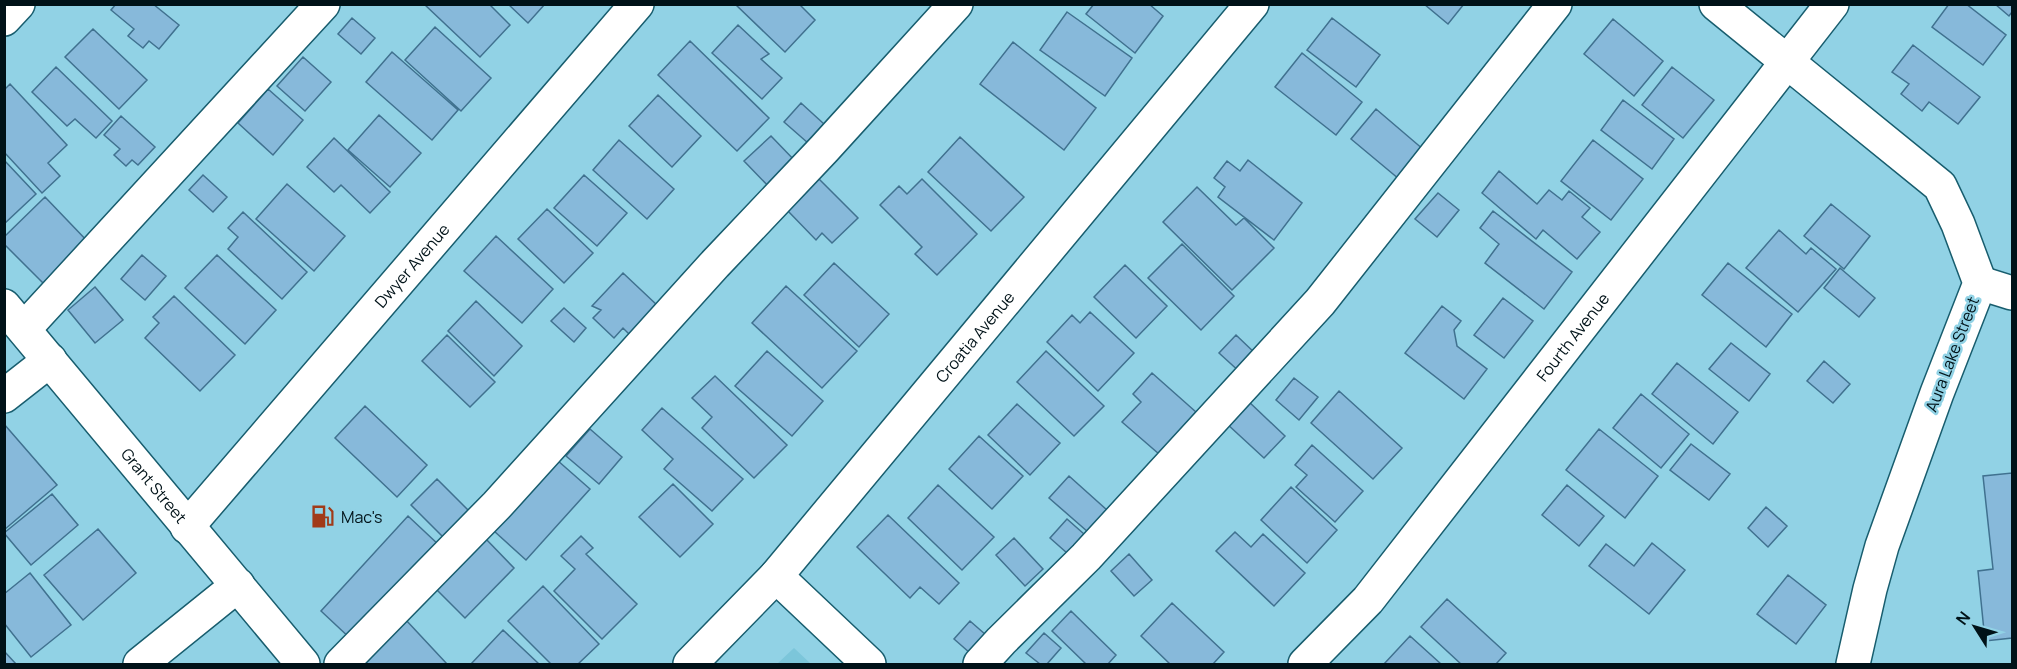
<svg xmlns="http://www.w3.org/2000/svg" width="2017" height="669" font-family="Manrope,sans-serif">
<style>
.built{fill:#7cc6da}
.building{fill:#87b9da;stroke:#40718f;stroke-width:1.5}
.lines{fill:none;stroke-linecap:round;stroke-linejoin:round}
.minor-casing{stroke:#185d6e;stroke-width:36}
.minor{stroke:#fff;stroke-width:33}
.labels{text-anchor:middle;stroke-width:5;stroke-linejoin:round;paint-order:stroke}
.street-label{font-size:16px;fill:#001218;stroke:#91d2e5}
.poi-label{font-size:16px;fill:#001218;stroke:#91d2e5;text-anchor:start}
</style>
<rect width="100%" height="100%" fill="#91d2e5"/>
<path class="built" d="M794 648 811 664H777Z"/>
<path class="building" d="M116 4H153L179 25 159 49 149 41 143 48 128 36 134 29 111 10Z
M424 4H489L510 25 480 57Z
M508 4H545L528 23Z
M735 4H799L815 20 785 52Z
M1094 4H1149L1163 16 1135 53 1086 14Z
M1424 4H1464L1448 24Z
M1949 4H1966L2006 35 1983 65 1932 27Z
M1995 4H2012V12L2009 16Z
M1067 12 1132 58 1105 96 1040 50Z
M352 18 375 38 361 54 338 34Z
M1332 18 1380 55 1356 87 1307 50Z
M1613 19 1663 61 1634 96 1584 54Z
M738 25 769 54 761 59 782 78 762 99 712 53Z
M435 27 491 78 461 111 405 60Z
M93 29 147 80 119 109 65 57Z
M690 41 769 118 737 151 658 75Z
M1013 42 1096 108 1064 150 980 84Z
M1913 45 1980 97 1958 124 1929 102 1922 111 1901 94 1909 84 1892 72Z
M392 52 458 110 432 140 366 82Z
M1302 53 1362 102 1336 135 1275 87Z
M303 57 331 82 305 111 277 86Z
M56 67 112 121 96 138 75 119 67 126 32 92Z
M1672 67 1714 100 1683 138 1642 105Z
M10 84 67 145 48 163 60 176 42 193 4 152V90Z
M268 89 303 120 273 155 238 123Z
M658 95 701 136 672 167 629 126Z
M1623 100 1674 139 1652 169 1601 130Z
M801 103 824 124 808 143 784 122Z
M1376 109 1424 150 1399 179 1351 139Z
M379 115 421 153 390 187 348 150Z
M121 116 155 147 138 165 132 160 126 166 114 155 120 149 104 135Z
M771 136 798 164 772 190 744 161Z
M960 137 1024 197 991 231 928 172Z
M334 138 390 192 370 213 341 185 334 192 307 167Z
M619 140 674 189 647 219 593 170Z
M1593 140 1643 179 1611 220 1561 181Z
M4 160 36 194 4 224Z
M1248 160 1302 203 1274 240 1218 197 1225 187 1214 178 1227 161 1240 171Z
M1499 171 1537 204 1549 190 1562 200 1569 191 1590 208 1582 217 1600 232 1577 259 1543 230 1536 239 1482 193Z
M203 175 227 197 213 212 189 190Z
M584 175 627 213 597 246 554 208Z
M818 178 858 218 832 243 822 233 816 240 787 210Z
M922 179 977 234 937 275 915 254 922 247 880 205 899 186 907 194Z
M287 184 345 236 314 271 256 219Z
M1197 187 1236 225 1244 218 1274 248 1232 290 1163 222Z
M1438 193 1459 210 1437 237 1415 219Z
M45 197 91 245 48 288 4 244V237Z
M1831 204 1870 236 1844 269 1804 236Z
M547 209 593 253 564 283 518 239Z
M1493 211 1572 272 1544 309 1485 263 1499 244 1480 228Z
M243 212 307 272 282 299 228 249 238 237 228 228Z
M1779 230 1806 254 1811 248 1836 269 1798 312 1746 268Z
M496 236 553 289 522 323 464 271Z
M1182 244 1234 296 1201 330 1148 278Z
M142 255 166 276 145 300 121 279Z
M217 255 276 310 245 344 185 288Z
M834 263 889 314 859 347 804 295Z
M1728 263 1792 314 1766 347 1702 295Z
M1125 265 1167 306 1136 338 1094 297Z
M1840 268 1875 298 1859 317 1824 288Z
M623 273 658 306 631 336 623 328 614 338 593 318 601 310 592 306Z
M786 286 857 351 822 388 752 323Z
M95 287 123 320 95 343 68 310Z
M174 296 235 355 200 391 145 338 159 323 153 317Z
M1503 298 1533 321 1504 358 1474 335Z
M476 301 522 346 494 376 448 331Z
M1442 306 1461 321 1454 330 1457 346 1487 369 1464 399 1405 353Z
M564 308 586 328 574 342 551 321Z
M1090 312 1134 353 1098 391 1047 342 1072 315 1080 323Z
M447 335 495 382 470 407 422 361Z
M1236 335 1258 356 1242 374 1219 353Z
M1731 343 1770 374 1749 401 1709 369Z
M767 351 823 401 792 436 735 386Z
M1046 351 1104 406 1074 436 1017 382Z
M1824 361 1850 384 1833 403 1807 381Z
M1677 363 1738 412 1713 444 1652 394Z
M1152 373 1196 412 1159 454 1122 422 1141 402 1133 394Z
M715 376 787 445 754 478 702 428 712 417 692 398Z
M1294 378 1318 397 1299 420 1276 400Z
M1339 391 1402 448 1373 479 1311 423Z
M1641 394 1689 434 1661 468 1613 428Z
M1247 400 1285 436 1264 458 1226 423Z
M1017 404 1060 443 1030 475 988 435Z
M365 406 427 465 397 497 335 438Z
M662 408 743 479 712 511 664 469 673 459 642 430Z
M4 424 57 485 4 530Z
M590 429 622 457 599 484 566 456Z
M1599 429 1658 476 1625 518 1566 470Z
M979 436 1023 476 992 509 949 469Z
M1691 444 1730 474 1709 500 1670 470Z
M1312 445 1363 491 1335 522 1296 487 1307 475 1295 465Z
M557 460 590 489 526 560 494 531Z
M2012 473V638L1985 641 1978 571 1993 569 1983 476Z
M1069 476 1107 510 1088 532 1049 498Z
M437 479 473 515 447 541 411 505Z
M673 484 713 524 680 557 639 517Z
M938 485 994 537 962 570 908 518Z
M1567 485 1604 516 1579 546 1542 515Z
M1291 487 1337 530 1307 563 1261 520Z
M52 494 78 525 31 565 4 533Z
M1766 507 1787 526 1768 547 1748 528Z
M888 515 959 583 939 604 920 587 910 598 857 547Z
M408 516 440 546 353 641 321 611Z
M1067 519 1084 534 1067 553 1050 538Z
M98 529 136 573 83 620 44 575Z
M1235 532 1251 547 1263 534 1305 573 1274 606 1216 551Z
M581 536 593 548 586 554 637 604 602 639 554 591 575 569 561 556Z
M484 537 514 568 465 618 434 587Z
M1014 538 1043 569 1025 586 996 555Z
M1652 543 1685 570 1649 614 1589 566 1606 544 1634 566Z
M1129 554 1152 580 1134 596 1111 571Z
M30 573 71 625 31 657 4 623V594Z
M1788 575 1826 605 1796 644 1757 614Z
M543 586 599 644 578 664H551L508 621Z
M1447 599 1506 653 1496 664H1461L1421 627Z
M1172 603 1224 652 1213 664H1170L1141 636Z
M1071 611 1116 655 1108 664H1086L1052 631Z
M405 619 447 664H362Z
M970 621 986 635 970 653 954 639Z
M503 630 539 664H471Z
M1044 633 1061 648 1047 664H1040L1026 653Z
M1410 636 1441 664H1384Z
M4 651 16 664H4Z"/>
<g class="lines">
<defs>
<g id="minor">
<path d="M1716 4 1940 186 1958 224 1980 283 1937 393 1882 546 1870 589 1853 664"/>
<path d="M4 19 18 4"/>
<path d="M1980 283 2012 293"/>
<path id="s1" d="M4 306 303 664"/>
<path d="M24 329 323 4"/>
<path d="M4 396 50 360"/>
<path id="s2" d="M187 527 637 4"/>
<path d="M776 576 869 664"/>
<path d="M140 664 238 585"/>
<path d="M341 664 497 505 715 264 824 149 956 4"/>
<path id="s3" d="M690 664 776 576 1252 4"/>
<path d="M980 664 1001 641 1086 557 1320 302 1555 4"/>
<path id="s4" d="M1305 664 1368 600 1832 4"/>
</g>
</defs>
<use href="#minor" class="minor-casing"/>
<use href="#minor" class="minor"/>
</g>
<defs>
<symbol id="fuel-bare" viewBox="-9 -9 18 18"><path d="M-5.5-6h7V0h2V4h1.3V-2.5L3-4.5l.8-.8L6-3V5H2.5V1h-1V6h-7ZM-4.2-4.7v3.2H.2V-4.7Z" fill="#a13a18" stroke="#91d2e5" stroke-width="2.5" paint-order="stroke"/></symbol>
</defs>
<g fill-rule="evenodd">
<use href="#fuel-bare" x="306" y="500" width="33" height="33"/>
</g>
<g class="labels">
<g class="street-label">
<text dy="6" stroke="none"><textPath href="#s2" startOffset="345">Dwyer Avenue</textPath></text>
<text dy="6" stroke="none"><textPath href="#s4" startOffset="423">Fourth Avenue</textPath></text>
<text dy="6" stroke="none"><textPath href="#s3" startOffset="434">Croatia Avenue</textPath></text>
<text transform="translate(1952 354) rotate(-69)" y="6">Aura Lake Street</text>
<text dy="6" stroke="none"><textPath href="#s1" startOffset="234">Grant Street</textPath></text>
</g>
<g class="poi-label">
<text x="341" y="523">Mac's</text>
</g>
</g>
<rect width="2017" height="669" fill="none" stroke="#001218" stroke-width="12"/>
<g transform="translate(1975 627) rotate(307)" stroke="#91d2e5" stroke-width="4.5" paint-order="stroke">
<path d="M0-4.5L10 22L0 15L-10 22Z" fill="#001218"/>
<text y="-9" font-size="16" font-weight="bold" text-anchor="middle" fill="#001218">N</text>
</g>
</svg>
